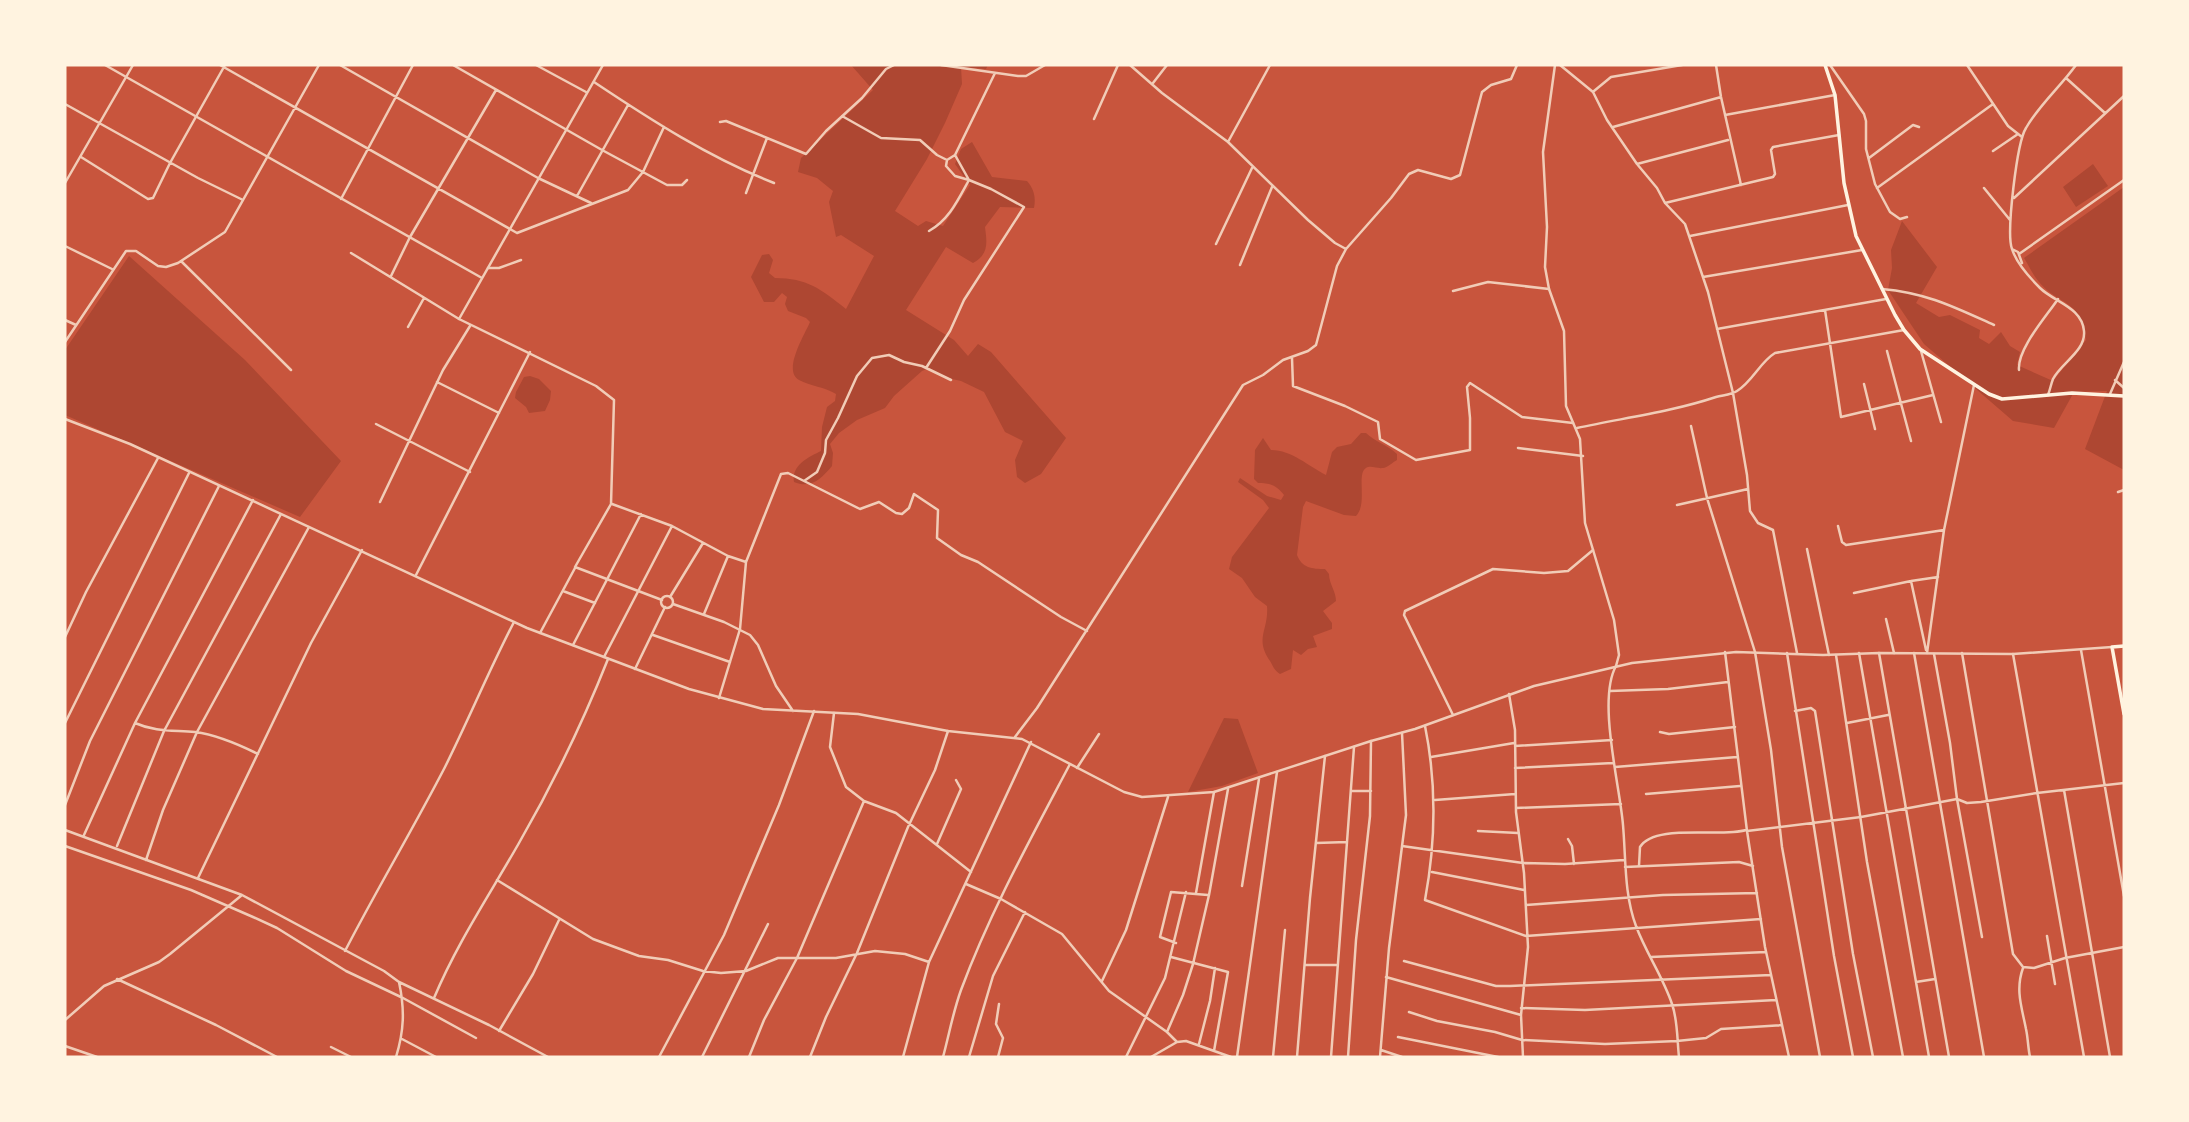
<svg xmlns="http://www.w3.org/2000/svg" width="2189" height="1122" font-family="'PT Sans',sans-serif">
<style>
.green{fill:#ae4732}
.lines{fill:none;stroke-linecap:round;stroke-linejoin:round}
.minor{stroke:#f1ccb7;stroke-width:2.5}
.tertiary{stroke:#f1ccb7;stroke-width:2.5}
.secondary{stroke:#fff3e0;stroke-width:3.5}
</style>
<rect width="100%" height="100%" fill="#c8553d"/>
<path class="green" d="M851 65H988L986 69 961 67 962 84 945 123 927 159 895 211 918 226 926 221 943 226 970 185 955 164 961 149 972 142 992 177 1027 181C1034 189 1036 197 1034 208L1000 207 985 227C987 243 989 254 973 263L946 247 906 310 954 340 968 356 978 344 991 352 1066 438 1041 474 1025 483 1017 477 1015 460 1023 441 1005 432 984 392 961 381 943 377 929 368 922 371 894 396 885 408 857 420 839 433 830 444 833 453 832 466C821 479 811 489 794 482 791 465 809 457 821 451L822 427 827 407 835 401 836 394C825 387 810 386 799 380 782 371 805 334 810 322L806 318 788 311 785 304 787 297 782 293 774 302H764L751 277 762 255 769 254 773 260 769 273 775 278C807 278 821 289 846 309L874 256 841 235 836 237 829 202 833 191 817 178 798 172 801 158 873 90Z
M2093 164 2108 186 2076 207 2063 187Z
M2124 187V470L2085 449 2107 391 2074 392 2054 428 2013 421 1924 344 1888 290 1892 268 1891 250 1902 221 1937 267 1916 303 1939 317 1950 315 1980 330 1979 338 1989 344 2001 332 2010 346 2020 352 2017 365 2053 381 2086 340C2080 297 2060 307 2039 282 2033 275 2029 266 2024 258Z
M129 256 245 360 341 461 300 517 65 415V350Z
M530 376 539 379 551 391 550 400 545 411 529 413 526 407 515 398 516 392 524 377Z
M1361 433H1366C1375 442 1388 445 1397 454V460C1393 462 1387 468 1383 468 1377 469 1371 465 1366 468 1356 474 1368 504 1356 516L1344 515 1306 501 1303 507 1297 555C1302 568 1312 569 1325 569L1329 574C1329 584 1336 591 1336 601L1323 611 1332 623V629L1313 636 1317 647 1308 649 1301 655 1293 650 1291 669 1280 674C1274 670 1273 666 1270 661 1254 638 1269 630 1267 606L1255 597 1242 578 1229 569 1232 557 1269 508 1263 500 1238 482 1240 478 1267 496 1281 500 1284 495C1276 485 1270 483 1258 483L1254 479 1255 450 1263 438 1271 450C1292 450 1308 466 1326 475L1332 452 1337 447 1351 444Z
M1224 718 1238 719 1258 773 1222 786 1188 792Z"/>
<g class="lines">
<path class="minor" d="M220 65 517 233 628 190 643 172 664 127
M340 65 538 178 591 203
M453 65 602 150 667 185H682L687 180
M536 65 586 92
M941 65 1018 76H1026L1045 65
M1130 65 1162 93 1228 142 1308 220 1335 243 1346 249
M1560 65 1593 92 1607 120 1637 164 1657 188 1665 203 1685 224 1708 292 1733 393 1747 475 1750 511 1758 523 1773 530 1797 653
M1716 65 1721 97 1741 185
M1830 65 1864 114 1866 121V149L1875 184 1890 212 1900 219 1907 217
M1967 65 2008 126 2022 137
M2066 78 2105 113
M594 82C651 120 710 158 774 183
M1153 83 1167 65
M1594 91 1611 77 1682 65
M65 104 198 178 243 200
M1725 115 1835 95
M842 116 881 138 920 140 937 155 947 160 955 155 969 180 991 189 1024 207 964 300 950 331 926 368
M1094 119 1118 65
M720 122 726 121 806 154 826 131 862 98 886 69 894 65
M1613 127 1721 97
M1228 142 1270 65
M1993 151 2018 134
M955 155 995 73
M81 157 148 199 153 198 170 163 225 65
M1869 158 1913 125 1919 127
M1637 164 1728 140
M65 183 133 65
M1877 188 1993 104
M1984 188 2010 220
M746 193 767 138
M577 196 628 105
M2014 198 2124 96
M341 199 413 65
M1665 203 1773 177 1775 174 1771 150 1773 147 1839 135
M929 231C949 220 958 200 969 180L955 176 946 166 947 160
M1690 236 1848 205
M1216 244 1252 168
M65 246 112 269
M2012 249 2018 252 2022 263
M351 253 459 319
M2019 254 2124 180
M182 262 291 370
M1240 265 1272 187
M488 268H499L521 260
M391 276 410 237 496 90
M1703 277 1862 250
M1882 289C1927 293 1954 307 1994 325
M1453 291 1488 282 1549 289
M1825 310 1841 417 1933 395
M65 320 76 325
M408 327 424 298
M1717 329 1886 299
M65 342 126 251H136L158 266 166 267 178 263 225 232 319 65
M1887 351 1911 441
M1921 351 1941 422
M1292 358 1293 386 1345 406 1378 422 1380 439 1416 460 1470 450V418L1467 387 1470 383 1522 417 1573 423
M2019 370C2017 349 2046 317 2058 299
M2115 380 2124 388
M437 382 499 413
M1864 384 1875 429
M2110 394 2124 362
M2048 395C2050 390 2051 384 2053 379 2061 363 2086 351 2084 331 2082 307 2054 302 2040 288 2030 278 2016 262 2012 249 2006 233 2017 142 2026 128 2039 105 2061 86 2076 65
M376 424 470 472
M1691 426 1707 498 1755 652 1771 750 1782 847 1820 1057
M1577 428C1623 418 1671 412 1716 397 1723 395 1731 395 1737 391 1753 381 1760 362 1775 353L1904 330
M1518 448 1583 456
M804 481 860 509 879 502 896 513 902 514 909 508 914 494 938 510 937 538 961 555 978 562 1061 617 1087 631
M2118 492 2124 490
M380 502 443 370 470 326
M612 504 672 526 728 556 746 562
M1677 505 1748 489
M1838 526 1842 542 1846 545 1944 530
M1807 549 1829 655
M416 575 530 352
M563 591 595 603
M1854 593 1911 581
M670 597 703 543
M704 614 728 556
M1886 619 1894 653
M540 633 575 568
M653 635 730 662
M65 637 86 592 158 458
M573 645 641 514
M1926 650 1911 581 1938 577
M2081 650 2124 896
M1725 652 1747 831 1765 947 1789 1057
M1787 653 1834 956 1853 1057
M1859 653 1929 1057
M1879 653 1949 1057
M1914 653 1984 1057
M1927 653 1944 530 1974 385
M1962 653 2013 954 2023 967 2034 968 2065 958 2124 947
M1934 654 1950 743 1957 799 1982 937
M2013 654 2084 1057
M1836 655 1867 862 1903 1057
M604 657 672 526
M1616 666C1597 700 1620 786 1623 825 1626 859 1624 894 1636 926 1646 953 1663 977 1672 1004 1678 1021 1677 1040 1679 1057
M635 669 665 607
M1610 691 1668 689 1728 682
M1509 694 1515 730 1516 812 1524 873 1528 947 1521 1015 1523 1057
M719 698 740 629 746 562 781 474 788 473 804 481 817 472 825 453 826 440 838 418 857 376 872 358 889 355 904 362 922 366 951 380
M1795 711 1811 708 1815 711 1853 954 1873 1057
M834 713 830 747 846 787 864 801 896 813 971 872
M1453 715 1404 615 1405 611 1493 569 1544 573 1568 571 1593 550
M65 723 189 473
M135 723C155 732 173 730 195 732 217 735 238 744 258 754
M1847 723 1888 715
M1425 726C1437 785 1436 841 1425 900L1526 936 1761 919
M1660 732 1669 734 1735 727
M1015 737 1037 708 1243 385 1263 375 1283 360 1308 351 1316 345 1337 266 1346 249 1391 198 1409 174 1418 170 1451 179 1460 175 1482 92 1491 85 1511 79 1517 65
M1515 746 1612 740
M1431 757 1514 743
M1615 767 1737 757
M1077 768 1099 734
M1515 768 1613 763
M2064 790 2110 1057
M1351 791H1371
M1646 794 1740 786
M1435 800 1515 794
M65 805 90 741 219 486
M1516 808 1621 804
M65 830 242 895 384 971 399 982 489 1025 548 1057
M1478 831 1518 833
M1747 831 1861 817 1957 799 1967 803 1981 802 2037 793 2124 783
M84 835 135 723 253 500
M1568 839 1572 846 1574 864
M1347 842 1354 747
M1316 843 1347 842 1331 1057
M937 844 961 789 956 780
M65 846 191 890 253 917 277 928 346 971 403 998 476 1038
M117 846 164 731 281 514
M1402 846 1523 863 1565 864 1624 860
M146 860 163 810 197 732 309 527
M1639 866 1640 847C1655 823 1720 838 1746 830
M1625 867 1739 862 1753 866
M1432 872 1524 890
M198 878 311 643 362 550
M497 880 593 939 639 956 668 960 703 971 721 973 746 971 778 958H836L875 951 905 954 929 962
M966 884 1001 899 1062 934 1109 991 1167 1032 1177 1042
M1242 886 1259 779
M1196 893 1214 792
M1526 905 1663 895 1757 893
M2047 936 2055 984
M1176 943 1160 937 1171 892 1208 895
M345 951C377 889 413 829 445 767 469 719 489 670 514 622
M1171 957 1228 972 1214 1051
M1651 957 1766 952
M1404 961 1496 986H1510L1771 975
M1305 965H1336
M2023 968C2015 990 2022 1008 2026 1029 2028 1038 2028 1048 2030 1057
M1386 977 1521 1015
M117 979 216 1025 277 1057
M1102 981 1126 930 1168 797
M1916 982 1935 979
M434 998C457 943 490 894 519 843 553 784 583 722 608 659
M1521 1008 1585 1010 1776 1000
M1409 1012 1437 1021 1495 1032 1522 1040 1605 1044 1677 1041 1706 1038 1721 1029 1782 1025
M65 1020 104 986 159 962 170 954 242 895
M499 1031 533 974 559 920
M1167 1032 1183 995 1193 964 1209 895 1228 789
M1398 1037 1498 1057
M402 1039 436 1057
M1199 1044 1210 1001 1215 968
M65 1046 97 1057
M331 1047 351 1057
M1381 1050 1402 1057
M396 1057C404 1031 405 1010 399 982
M659 1057 724 935 779 805 814 711
M702 1057 768 924
M749 1057 764 1020 797 958 864 801
M810 1057 826 1017 857 953 908 827 935 770 948 731
M903 1057 929 962 1031 742
M943 1057C949 1035 953 1012 961 990 990 912 1031 838 1070 764
M969 1057 993 976 1025 912
M998 1057 1003 1038 996 1024 999 1004
M1126 1057 1165 978 1186 892
M1151 1057 1177 1042 1186 1041 1231 1057
M1237 1057 1277 772
M1273 1057 1285 930
M1297 1057 1310 898 1325 756
M1348 1057 1356 940 1370 816 1371 741
M1380 1057 1389 948 1406 815 1402 733"/>
<path class="tertiary" d="M105 65 482 278
M603 65 459 319 596 386 614 400 611 504 575 567 662 600
M1555 65 1543 152 1547 227 1545 267 1549 289 1564 331 1566 406 1580 439 1585 523 1614 620 1619 655 1616 666
M65 419 130 444 527 628 689 689 763 709 858 714 948 731 1022 739 1124 792 1142 797 1214 792 1371 741 1415 729 1534 686 1632 663 1736 652 1823 655 1879 653 2013 654 2112 647
M661 602a6 6 0 1 1 12 0a6 6 0 1 1-12 0Z
M673 604 724 622 750 635 758 645 776 686 793 711"/>
<path class="secondary" d="M1825 65 1835 95 1844 183 1856 236 1895 315 1904 330 1920 349 1989 394 2002 399 2072 393 2124 396
M2124 646 2112 647 2124 714"/>
</g>
<rect width="2189" height="1122" fill="none" stroke="#fff3e0" stroke-width="133"/>
</svg>
